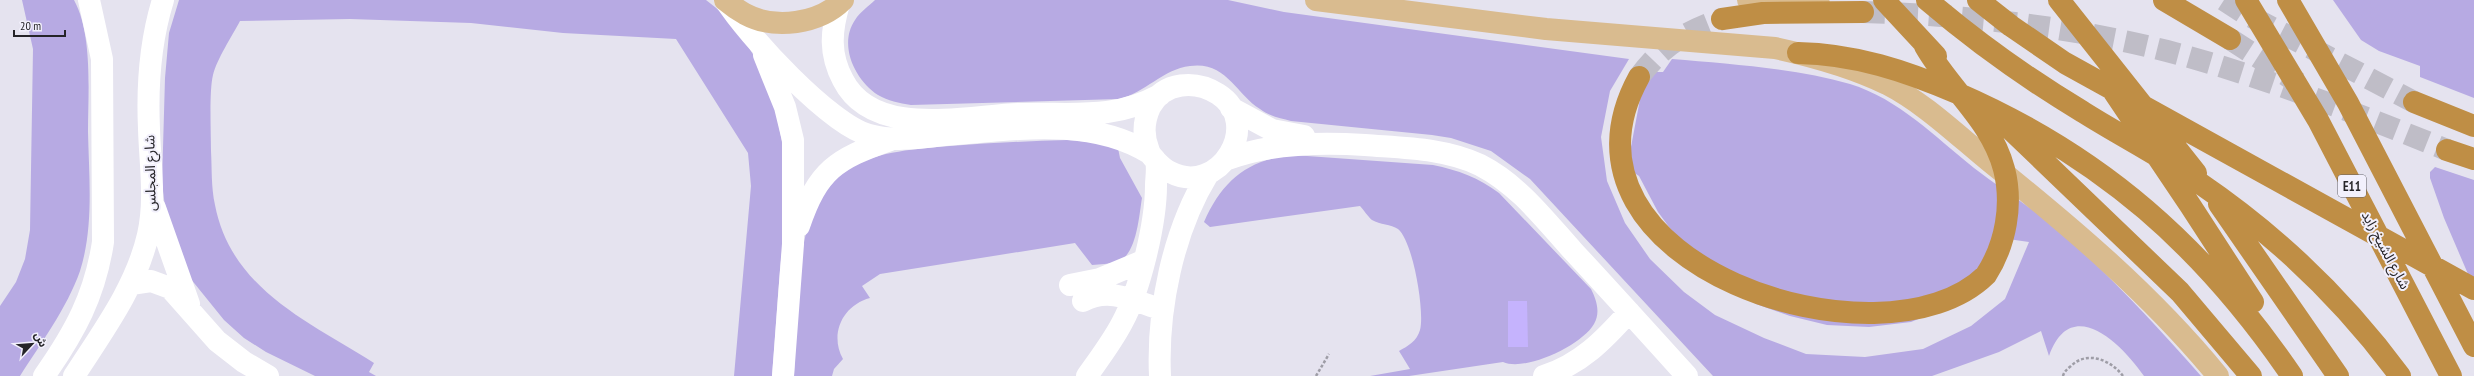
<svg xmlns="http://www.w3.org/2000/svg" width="2474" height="376" font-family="'PT Sans Narrow','Noto Sans Arabic',sans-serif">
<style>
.green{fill:#b7aae3}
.building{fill:#c5b3fd}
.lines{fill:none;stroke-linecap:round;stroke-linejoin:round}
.highway-tunnel{stroke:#bfbdc7;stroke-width:22;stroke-dasharray:22 11;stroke-linecap:butt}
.path{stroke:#9e9da6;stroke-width:2.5;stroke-dasharray:3 2;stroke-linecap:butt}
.minor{stroke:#fff;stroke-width:22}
.major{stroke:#d9bb8f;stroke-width:22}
.highway{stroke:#bf8e45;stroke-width:22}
.labels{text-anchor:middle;stroke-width:4;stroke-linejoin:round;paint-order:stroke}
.shield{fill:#f2f0fc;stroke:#626168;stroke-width:1}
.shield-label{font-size:13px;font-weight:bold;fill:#252428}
.street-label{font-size:14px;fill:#252428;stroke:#f2f0fc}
</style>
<rect width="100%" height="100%" fill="#e5e3ef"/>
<path class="green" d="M22 0H74C93 35 88 93 88 132 89 177 94 227 80 271 67 308 41 343 20 376H0V306L16 282 25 259 30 230 33 49Z
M179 0H706C767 44 788 133 786 204 786 226 782 248 780 270 777 305 775 341 772 376H734L751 186 748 153 676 39 563 33 471 23 350 19 240 21C232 36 217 59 213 75 209 91 211 132 211 151 212 168 211 187 215 205 231 289 309 322 374 363L369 372 376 376H315L266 352 244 338 224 320 186 273 167 223 162 183 165 78 169 33Z
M875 0H1228L1284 12 1629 59 1610 91 1601 137 1607 181 1625 223 1650 259 1684 292 1715 315 1764 338 1806 354 1865 357 1923 349 1971 326 2005 299 2029 242 2001 238 1991 261 1938 311 1911 322 1869 327 1827 325 1790 316 1756 304 1703 273 1658 212 1639 176 1627 168 1641 94 1652 72H1663L1672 59C1729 64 1795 68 1850 84 1899 99 1935 137 1974 168 2001 189 2031 207 2057 229 2109 274 2156 325 2201 376H2144C2121 343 2071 294 2049 356L2041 331 1999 352 1932 376H1713L1530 179 1491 151 1451 138 1432 135 1291 121C1280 118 1269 116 1260 109 1236 94 1226 61 1190 66 1163 69 1145 93 1119 99L911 105C899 103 888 101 878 95 855 80 838 45 855 20 860 12 869 6 875 0Z
M2333 0H2474V98L2420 77V66L2379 51 2361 40Z
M1068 140 1103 143 1118 148 1120 158 1142 198C1139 215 1137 256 1117 262 1109 264 1100 264 1092 265L1075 243 880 274 862 286 870 298C843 305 829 334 843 359L834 369 832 376H794C797 327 795 262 811 216 815 203 837 174 850 167 880 151 916 149 950 146 989 143 1028 141 1068 140Z
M1293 155 1433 165C1458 170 1479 178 1499 193L1591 289C1596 299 1601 312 1594 324 1582 345 1526 372 1503 362L1409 376H1370L1410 369 1399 351C1408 346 1417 341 1420 330 1425 312 1413 241 1398 229 1391 224 1380 225 1372 220 1368 217 1364 210 1360 206L1210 227 1204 222C1222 181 1248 159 1293 155Z
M2435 167 2474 180V288L2444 218 2430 178V172Z"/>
<path class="building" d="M1508 301H1527L1528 347H1508Z"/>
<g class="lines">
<path class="highway-tunnel" d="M2224 0 2244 13 2414 102
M1863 12C1965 15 2068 26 2167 51 2263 76 2355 113 2447 150
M2230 39 2298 83
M1639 77C1661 47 1686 31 1722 19"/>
<path class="path" d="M1316 376 1329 354
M2063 376C2064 372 2067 369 2071 366 2087 350 2111 360 2123 376"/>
<path class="minor" d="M725 0C747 35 830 125 869 135 894 142 919 138 945 135 1012 130 1089 116 1149 153
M839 4C831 31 829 54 843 80 873 139 964 116 1018 114 1070 112 1112 121 1160 95
M764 55 785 107 793 140V244L783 376
M1231 108 1272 130 1304 136
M1228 159C1271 143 1319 142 1365 145 1403 148 1445 148 1480 165 1519 185 1545 220 1573 251 1611 292 1649 334 1687 376
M155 208 189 304
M799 226C818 170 836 159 890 140
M131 284 151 281 170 288 217 341 244 362 268 376
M1070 285 1100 279 1143 261
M1083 301C1110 286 1136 302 1163 310
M44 376C75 332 95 295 103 242L102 59 89 0
M74 376C103 331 136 287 148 235 156 199 150 164 149 129 147 85 150 42 163 0
M1087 376C1099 359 1112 342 1122 323 1140 290 1156 223 1156 185 1156 179 1158 168 1156 161 1154 158 1150 155 1149 151 1143 137 1143 122 1150 107 1164 81 1196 80 1218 94 1264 123 1219 198 1170 172 1165 170 1160 165 1156 161
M1160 376C1157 309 1173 231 1208 174
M1544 376C1581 364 1604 340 1629 312"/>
<path class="major" d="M725 0C731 5 738 10 745 14 775 30 819 24 843 0
M1316 0 1546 29 1775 48C1812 56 1852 67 1887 84 1924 103 1956 134 1989 161 2071 227 2151 294 2218 376
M1748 0 1819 4"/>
<path class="highway" d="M1884 0 1936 56
M1927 0C1976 42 2028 79 2083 112 2121 136 2161 156 2198 182 2276 235 2344 300 2400 376
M1978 0 2011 26 2065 63 2474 289
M2059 0 2196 173
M2164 0 2230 39
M2246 0 2318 120 2451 376
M2288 0 2348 103 2474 346
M1722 19 1763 13 1863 12
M1798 53C1855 54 1906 71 1957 93 2102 156 2204 247 2292 376
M1639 77C1536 264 1883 376 1986 275 2006 244 2013 204 2004 169 1991 120 1950 90 1925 46
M2114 92 2190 205 2253 302
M2414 102 2474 126
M2005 124 2180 292 2251 376
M2447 150 2474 159
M2219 204 2338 376"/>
</g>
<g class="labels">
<rect class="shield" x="2338" y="175" width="28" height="22" rx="3"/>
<g class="shield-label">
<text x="2352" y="191">E11</text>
</g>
<g class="street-label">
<text transform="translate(150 173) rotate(-91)" y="5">شارع المجلس</text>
<text transform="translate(2386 250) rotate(62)" y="5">شارع الشيخ زايد</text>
</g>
</g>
<g transform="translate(32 344) rotate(64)" stroke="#f2f0fc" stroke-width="3" paint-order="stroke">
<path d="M0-3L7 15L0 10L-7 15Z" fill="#252428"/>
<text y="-6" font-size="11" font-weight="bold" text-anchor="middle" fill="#252428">ش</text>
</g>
<path d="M14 30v6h51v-6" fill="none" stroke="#252428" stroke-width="2"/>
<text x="20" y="30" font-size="12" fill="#252428" stroke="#f2f0fc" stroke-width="3" paint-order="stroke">20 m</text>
</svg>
